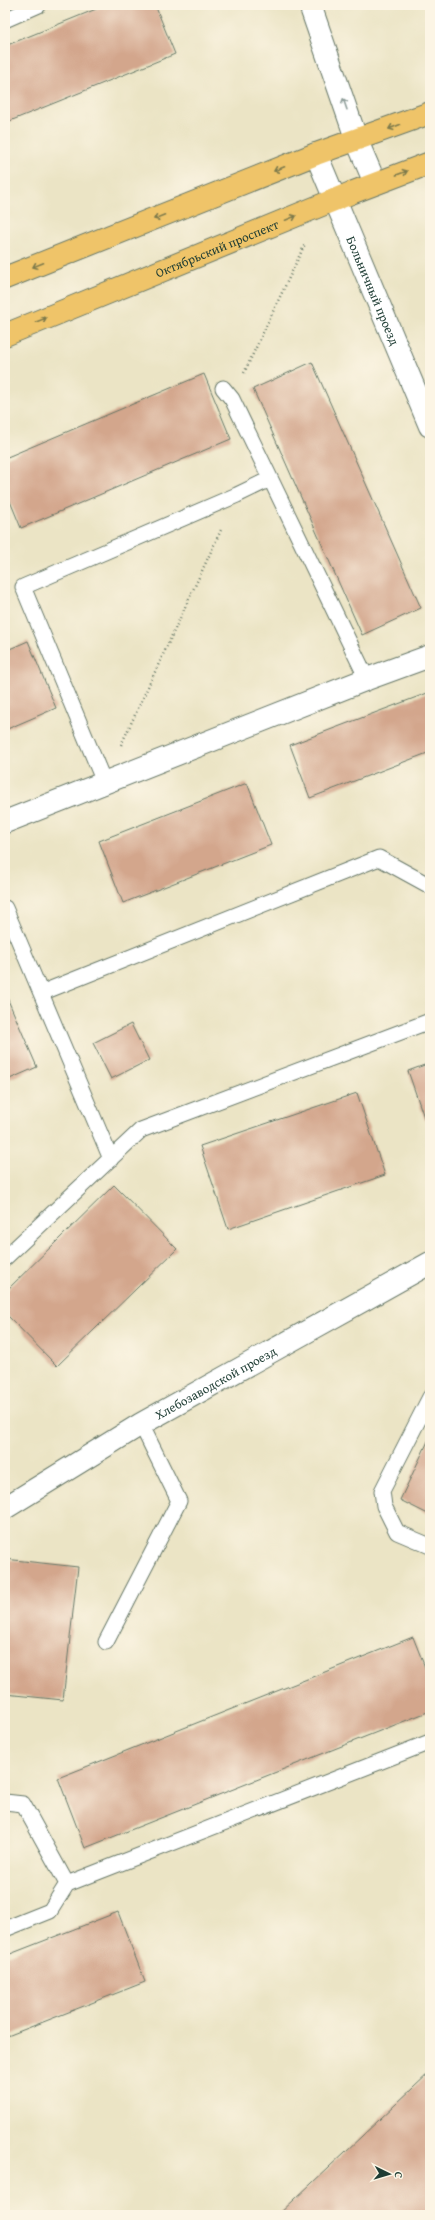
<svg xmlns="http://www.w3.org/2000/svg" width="435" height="2220" font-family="'Gentium Book Plus',serif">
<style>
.building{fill:#d3a68c}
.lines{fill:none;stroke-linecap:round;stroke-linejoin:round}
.lane-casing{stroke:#667767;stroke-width:17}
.street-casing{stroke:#667767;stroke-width:24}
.primary-casing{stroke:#667767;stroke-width:24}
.path{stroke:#667767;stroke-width:2.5;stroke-dasharray:1 3;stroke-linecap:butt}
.lane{stroke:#fff;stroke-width:15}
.street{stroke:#fff;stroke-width:22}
.primary{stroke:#efc469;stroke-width:22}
.oneway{stroke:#8f9e9a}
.oneway2{stroke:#7d7a4c}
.labels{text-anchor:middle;stroke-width:3;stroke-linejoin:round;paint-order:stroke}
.street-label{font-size:13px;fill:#1f3d34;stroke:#fcf5e5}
</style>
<rect width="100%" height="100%" fill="#fcf5e5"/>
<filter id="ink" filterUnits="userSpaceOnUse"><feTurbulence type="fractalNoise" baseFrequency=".025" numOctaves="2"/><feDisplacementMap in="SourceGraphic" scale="8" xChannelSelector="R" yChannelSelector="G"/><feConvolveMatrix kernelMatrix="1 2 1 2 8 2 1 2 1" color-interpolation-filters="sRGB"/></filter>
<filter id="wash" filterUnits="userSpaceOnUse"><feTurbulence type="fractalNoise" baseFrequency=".012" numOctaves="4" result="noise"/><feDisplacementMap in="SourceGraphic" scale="16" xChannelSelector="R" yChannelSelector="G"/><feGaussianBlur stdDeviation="0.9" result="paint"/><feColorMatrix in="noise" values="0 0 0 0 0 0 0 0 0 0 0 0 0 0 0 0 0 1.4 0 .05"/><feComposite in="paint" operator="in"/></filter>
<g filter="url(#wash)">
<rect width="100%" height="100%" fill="#ebe4c5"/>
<g id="blocks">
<path class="building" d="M106 5H155L175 54 5 123V46Z
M312 362 421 608 362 635 253 389Z
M204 374 231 439 21 528 5 489V458Z
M28 641 56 708 5 730V651Z
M430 692V752L310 798 290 745Z
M247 783 271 845 123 903 99 841Z
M5 993 37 1067 5 1081Z
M131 1024 149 1060 111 1079 93 1043Z
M430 1063V1125L427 1126 408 1071Z
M357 1093 385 1175 228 1229 200 1146Z
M114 1185 177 1249 57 1366 5 1313V1292Z
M430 1437V1515L400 1500Z
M5 1559 78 1567 63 1700 5 1694Z
M413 1637 430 1680V1711L85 1848 58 1778Z
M118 1912 145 1982 5 2037V1956Z
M430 2072V2215H278Z"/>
</g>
</g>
<g filter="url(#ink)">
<use href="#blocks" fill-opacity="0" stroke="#667767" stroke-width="1"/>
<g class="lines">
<defs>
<path id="lane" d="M5 20 39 5
M223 388 232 399 367 679
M104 782 23 587 237 495 270 479
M5 908 111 1159
M41 993 379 858 430 886
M5 1258 141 1130 430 1021
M430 1397 382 1491 384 1506 397 1532 430 1546
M106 1642 179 1501 141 1424
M5 1802 23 1804 67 1884 430 1742
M5 1929 50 1911 67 1884"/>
<g id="street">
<path d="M310 5 357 141 375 183"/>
<path id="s1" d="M316 154 430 426"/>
<path d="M5 822 367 679 430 656"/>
<path id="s2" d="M5 1508 141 1424 430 1263"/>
</g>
<g id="primary">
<path d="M5 278 316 154 430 113"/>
<path id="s3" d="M5 335 351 193 430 163"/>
</g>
</defs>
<use href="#lane" class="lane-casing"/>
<use href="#street" class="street-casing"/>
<use href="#primary" class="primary-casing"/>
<path class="path" d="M244 373 305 244
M121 745 221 530"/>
<use href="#lane" class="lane"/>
<use href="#street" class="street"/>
<use href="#primary" class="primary"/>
</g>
<defs><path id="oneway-shaft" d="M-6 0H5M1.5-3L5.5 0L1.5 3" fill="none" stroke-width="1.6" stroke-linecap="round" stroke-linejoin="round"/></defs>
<use class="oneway" href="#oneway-shaft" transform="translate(345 104) rotate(-109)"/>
<g class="oneway2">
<use href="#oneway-shaft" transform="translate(394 127) rotate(159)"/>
<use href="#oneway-shaft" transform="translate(279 169) rotate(158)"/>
<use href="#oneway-shaft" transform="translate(402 173) rotate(-20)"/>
<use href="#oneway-shaft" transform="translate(159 217) rotate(158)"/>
<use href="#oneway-shaft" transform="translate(291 218) rotate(-22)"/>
<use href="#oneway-shaft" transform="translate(38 265) rotate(158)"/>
<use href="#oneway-shaft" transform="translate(41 320) rotate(-22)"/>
</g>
</g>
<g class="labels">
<g class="street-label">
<text dy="5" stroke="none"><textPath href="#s3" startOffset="229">Октябрьский проспект</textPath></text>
<text dy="5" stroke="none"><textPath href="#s1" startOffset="148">Больничный проезд</textPath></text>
<text dy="5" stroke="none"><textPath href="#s2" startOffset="245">Хлебозаводской проезд</textPath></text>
</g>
</g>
<rect width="435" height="2220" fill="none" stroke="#fcf5e5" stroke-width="20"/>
<g transform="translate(389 2174) rotate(95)" stroke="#fcf5e5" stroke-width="3" paint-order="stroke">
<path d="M0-3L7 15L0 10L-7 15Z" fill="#1f3d34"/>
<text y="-6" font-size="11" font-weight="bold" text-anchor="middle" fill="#1f3d34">С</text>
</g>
</svg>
